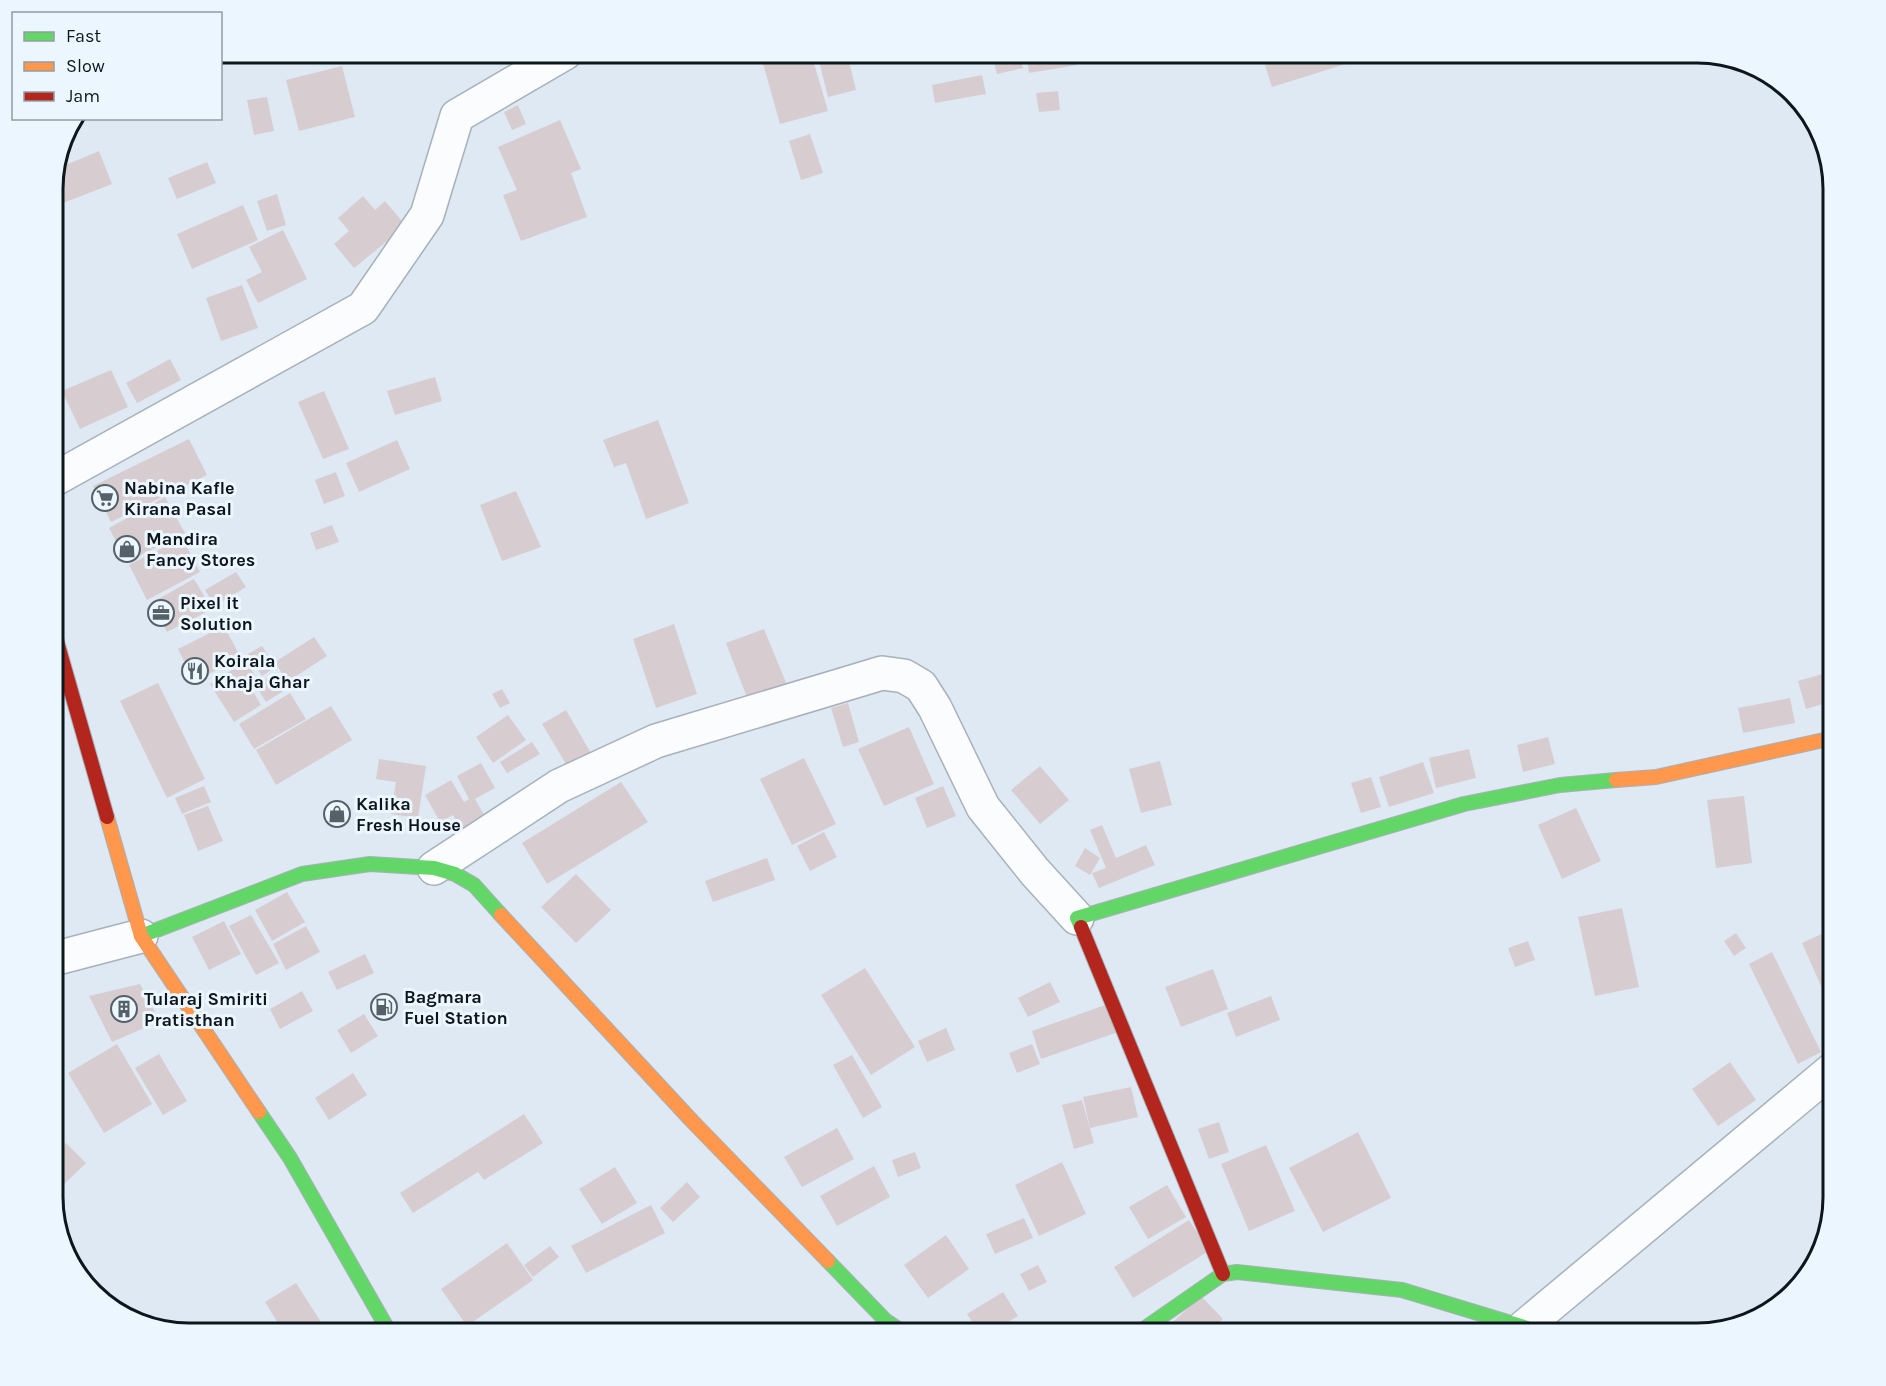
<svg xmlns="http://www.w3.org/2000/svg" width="1886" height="1386" font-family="Karla,sans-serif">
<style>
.building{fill:#d7cdd1}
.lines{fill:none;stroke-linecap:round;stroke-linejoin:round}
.street-casing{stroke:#a8b1ba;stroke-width:36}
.fast-casing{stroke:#a8b1ba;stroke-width:16}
.slow-casing{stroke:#a8b1ba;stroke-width:16}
.jam-casing{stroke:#a8b1ba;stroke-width:16}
.street{stroke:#fafcfd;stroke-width:33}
.fast{stroke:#63d668;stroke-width:14}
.slow{stroke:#ff974d;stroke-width:14}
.jam{stroke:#b3261e;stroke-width:14}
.labels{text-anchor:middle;stroke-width:6;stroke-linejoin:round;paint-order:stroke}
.poi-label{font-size:18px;font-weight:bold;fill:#0d161d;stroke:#ecf6ff;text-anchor:start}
.rim{fill:none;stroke:#0d161d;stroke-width:3}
</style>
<rect width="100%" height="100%" fill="#dee9f3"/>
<path class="building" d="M760 53H811L828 111 780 124Z
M817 53H847L856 90 828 97Z
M968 53H996L970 60Z
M1019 53 1023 68 997 74 993 59Z
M1026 53H1075L1077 65 1029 73Z
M1298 53H1349L1352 62 1272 87 1265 65 1299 55Z
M1353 53H1382L1355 61Z
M342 66 355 117 299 131 286 80Z
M982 75 986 94 935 103 932 85Z
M1058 91 1060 110 1039 112 1036 93Z
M267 97 274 131 254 135 247 100Z
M518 105 526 124 512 130 504 112Z
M560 120 581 169 571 173 587 217 521 241 503 195 517 190 498 147Z
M810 134 823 173 801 180 789 141Z
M99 151 112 184 63 203 53 178 56 169Z
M207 162 216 183 177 199 168 178Z
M277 194 286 225 267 231 257 201Z
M363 196 375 210 385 201 406 226 354 268 334 244 349 231 338 218Z
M243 205 258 240 192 269 177 234Z
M283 230 307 279 258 303 246 280 262 272 249 247Z
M242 285 258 328 221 341 206 298Z
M170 359 181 380 137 403 126 383Z
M111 370 128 407 80 429 62 391Z
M435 377 442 401 395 415 387 391Z
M324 391 349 449 323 459 298 402Z
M658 420 689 503 646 519 626 463 614 467 603 440Z
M189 439 207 475 111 522 93 486Z
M397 440 410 469 359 492 346 463Z
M336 472 345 496 324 504 315 480Z
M516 491 541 547 502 561 480 505Z
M165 497 185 533 127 562 109 528Z
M332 525 339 542 316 550 310 533Z
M182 538 200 572 147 600 129 565Z
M236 572 246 587 215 606 205 590Z
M194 579 212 609 167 632 151 603Z
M674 624 697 694 656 708 633 639Z
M224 626 241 658 194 681 178 649Z
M764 629 787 685 748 700 726 643Z
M314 637 327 656 287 682 275 662Z
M262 646 276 667 262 676 248 654Z
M246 661 256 677 248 683 261 705 234 722 210 684Z
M1833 671V701L1806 709 1798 681Z
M275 673 285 690 266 702 256 686Z
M158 683 205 779 167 798 120 701Z
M502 689 510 703 500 708 492 694Z
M290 693 306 719 254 749 239 724Z
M1790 698 1795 723 1743 733 1738 708Z
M848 703 859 742 843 747 831 708Z
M331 706 352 740 276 785 256 750Z
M566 710 592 755 569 769 542 724Z
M508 715 526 740 493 763 476 737Z
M909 727 934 784 884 806 858 749Z
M1548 737 1555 764 1523 772 1517 745Z
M532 742 540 754 507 773 500 762Z
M1469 749 1476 778 1436 788 1429 758Z
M804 758 836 824 792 845 760 779Z
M379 759 426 766 418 818 391 814 396 782 376 779Z
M1160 761 1172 805 1141 813 1129 769Z
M1423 762 1434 793 1389 807 1379 777Z
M481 763 495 788 475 799 490 825 466 839 453 815 440 822 425 795 451 780 464 802 469 799 457 776Z
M1040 766 1069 800 1040 824 1011 790Z
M1371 777 1381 807 1361 813 1351 783Z
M621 782 648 822 547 884 522 843Z
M204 786 211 802 182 814 175 798Z
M943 786 956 816 927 828 915 798Z
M1744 796 1752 863 1716 868 1707 800Z
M208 806 223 841 198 851 184 815Z
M1576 808 1601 861 1562 879 1538 825Z
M1102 825 1116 858 1146 845 1155 865 1099 888 1092 873 1106 868 1090 830Z
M824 832 837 857 810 871 797 846Z
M1085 848 1100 858 1090 875 1075 866Z
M767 858 775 880 713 902 705 881Z
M576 874 611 910 576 943 541 907Z
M287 892 305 922 272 941 255 910Z
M1622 908 1639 987 1595 996 1578 917Z
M251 915 279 963 256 975 229 926Z
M224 921 241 954 209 970 192 937Z
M306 926 320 952 286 970 273 944Z
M1826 932 1833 948V1005L1830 1006 1802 943Z
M1736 933 1746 948 1734 956 1724 941Z
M1528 941 1535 960 1515 967 1508 948Z
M1772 952 1821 1052 1798 1064 1749 964Z
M365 954 374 973 337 990 328 972Z
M865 968 915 1047 871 1075 821 995Z
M1213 969 1228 1009 1181 1027 1165 987Z
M1050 982 1060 1002 1028 1017 1018 998Z
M140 984 160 1021 112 1042 89 996Z
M302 991 313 1011 280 1029 270 1009Z
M1271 996 1280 1020 1236 1037 1227 1013Z
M1111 1003 1121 1031 1041 1059 1032 1031Z
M364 1014 378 1036 351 1053 337 1030Z
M946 1028 955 1050 927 1062 918 1041Z
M117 1044 152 1104 104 1133 68 1073Z
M1032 1044 1040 1064 1017 1073 1009 1053Z
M159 1054 187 1101 163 1115 135 1068Z
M852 1055 882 1107 863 1118 833 1065Z
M1730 1062 1756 1100 1718 1126 1692 1089Z
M353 1073 367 1095 329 1120 315 1098Z
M1131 1087 1138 1117 1090 1128 1083 1097Z
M1082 1100 1094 1143 1074 1149 1062 1105Z
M524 1114 543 1143 484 1180 478 1172 413 1213 400 1193Z
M1219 1122 1229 1152 1209 1159 1198 1129Z
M837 1128 854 1159 802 1187 784 1157Z
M1358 1132 1391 1198 1323 1232 1289 1168Z
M66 1143 86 1163 53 1195V1156Z
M1266 1145 1295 1211 1249 1231 1221 1164Z
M915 1152 921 1168 898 1177 892 1160Z
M1062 1162 1086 1214 1039 1236 1015 1185Z
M874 1166 890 1197 837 1226 820 1196Z
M615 1167 637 1203 602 1224 579 1189Z
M687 1182 700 1197 673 1222 660 1208Z
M1167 1185 1186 1217 1148 1239 1129 1207Z
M651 1205 665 1233 586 1273 571 1246Z
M1024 1218 1033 1238 995 1254 986 1234Z
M1189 1220 1209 1251 1133 1298 1114 1267Z
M946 1235 969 1269 928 1298 904 1265Z
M507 1243 533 1280 467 1326 441 1289Z
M550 1246 559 1257 533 1277 524 1265Z
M1038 1265 1047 1282 1029 1291 1020 1274Z
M296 1283 328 1333H284L265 1302Z
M1003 1292 1018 1316 989 1333H979L967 1314Z
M1201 1296 1223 1319 1208 1333H1161Z
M268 1323 277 1333H256Z"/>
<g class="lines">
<defs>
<path id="street" d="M53 480 363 308 427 215 457 116 565 53
M434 868 559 786 656 741 882 673 904 676 921 686 935 708 983 807 1035 872 1077 918
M53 959 141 936
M1524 1327 1833 1069"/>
<path id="fast" d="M1081 927 1077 918 1464 804 1560 785 1616 780
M141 936 302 874 370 864 434 868 455 874 474 885 501 915
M259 1112 290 1158 390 1333
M828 1261 886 1321 904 1333
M1138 1333 1223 1274 1237 1272 1402 1290 1524 1327 1538 1333"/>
<path id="slow" d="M1616 780 1656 777 1833 738
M107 817 141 936 259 1112
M501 915 692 1121 828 1261"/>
<path id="jam" d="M53 628 107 817
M1081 927 1223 1274"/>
</defs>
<use href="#street" class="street-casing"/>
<use href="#fast" class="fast-casing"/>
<use href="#slow" class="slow-casing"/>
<use href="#jam" class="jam-casing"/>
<use href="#street" class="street"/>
<use href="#fast" class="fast"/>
<use href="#slow" class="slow"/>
<use href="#jam" class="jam"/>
</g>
<defs>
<symbol id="supermarket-ring" viewBox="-11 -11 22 22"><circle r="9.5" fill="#ecf6ff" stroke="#566068" stroke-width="1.5"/><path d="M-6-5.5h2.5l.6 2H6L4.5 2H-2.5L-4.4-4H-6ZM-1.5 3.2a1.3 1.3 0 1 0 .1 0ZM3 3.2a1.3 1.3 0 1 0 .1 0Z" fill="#566068"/></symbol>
<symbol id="shop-ring" viewBox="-11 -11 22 22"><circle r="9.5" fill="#ecf6ff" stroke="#566068" stroke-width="1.5"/><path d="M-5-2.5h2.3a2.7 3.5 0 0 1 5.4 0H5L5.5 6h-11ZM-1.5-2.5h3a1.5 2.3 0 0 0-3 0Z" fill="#566068"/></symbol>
<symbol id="office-ring" viewBox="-11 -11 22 22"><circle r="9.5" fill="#ecf6ff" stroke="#566068" stroke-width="1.5"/><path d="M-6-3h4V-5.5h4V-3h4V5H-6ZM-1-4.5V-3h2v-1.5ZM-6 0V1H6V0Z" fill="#566068"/></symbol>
<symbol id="restaurant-ring" viewBox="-11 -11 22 22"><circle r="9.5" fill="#ecf6ff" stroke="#566068" stroke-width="1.5"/><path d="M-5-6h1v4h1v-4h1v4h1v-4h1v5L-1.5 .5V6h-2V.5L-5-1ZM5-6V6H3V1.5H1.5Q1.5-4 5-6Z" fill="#566068"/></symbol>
<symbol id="fuel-ring" viewBox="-11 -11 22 22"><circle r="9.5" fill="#ecf6ff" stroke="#566068" stroke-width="1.5"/><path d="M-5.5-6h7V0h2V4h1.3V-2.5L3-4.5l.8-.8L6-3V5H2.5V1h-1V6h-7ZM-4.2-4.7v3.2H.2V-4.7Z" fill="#566068"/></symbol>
<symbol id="building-ring" viewBox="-11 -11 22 22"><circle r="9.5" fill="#ecf6ff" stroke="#566068" stroke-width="1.5"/><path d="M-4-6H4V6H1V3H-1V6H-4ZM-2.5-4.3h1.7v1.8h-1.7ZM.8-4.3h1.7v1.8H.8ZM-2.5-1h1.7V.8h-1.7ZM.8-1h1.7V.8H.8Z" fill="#566068"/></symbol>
</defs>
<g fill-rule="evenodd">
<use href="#supermarket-ring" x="90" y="483" width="30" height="30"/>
<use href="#shop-ring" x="112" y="534" width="30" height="30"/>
<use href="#office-ring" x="146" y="598" width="30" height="30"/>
<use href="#restaurant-ring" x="180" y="656" width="30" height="30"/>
<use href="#shop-ring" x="322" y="799" width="30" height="30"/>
<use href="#fuel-ring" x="369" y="992" width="30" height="30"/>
<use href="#building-ring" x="109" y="994" width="30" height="30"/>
</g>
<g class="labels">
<g class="poi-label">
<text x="124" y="494">Nabina Kafle<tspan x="124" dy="21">Kirana Pasal</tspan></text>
<text x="146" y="545">Mandira<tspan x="146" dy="21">Fancy Stores</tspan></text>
<text x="180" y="609">Pixel it<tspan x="180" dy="21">Solution</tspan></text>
<text x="214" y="667">Koirala<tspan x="214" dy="21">Khaja Ghar</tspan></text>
<text x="356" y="810">Kalika<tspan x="356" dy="21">Fresh House</tspan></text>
<text x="404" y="1003">Bagmara<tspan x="404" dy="21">Fuel Station</tspan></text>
<text x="144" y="1005">Tularaj Smiriti<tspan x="144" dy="21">Pratisthan</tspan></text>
</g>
</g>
<path d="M0 0H1886V1386H0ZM189 63H1697A126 126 0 0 1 1823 189V1197A126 126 0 0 1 1697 1323H189A126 126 0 0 1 63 1197V189A126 126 0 0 1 189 63Z" fill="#ecf6ff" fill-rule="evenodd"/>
<path class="rim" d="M189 63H1697A126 126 0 0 1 1823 189V1197A126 126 0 0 1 1697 1323H189A126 126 0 0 1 63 1197V189A126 126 0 0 1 189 63Z"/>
<rect x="12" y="12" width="210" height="108" fill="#ecf6ff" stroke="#939ca5" stroke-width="1.5"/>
<rect x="24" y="32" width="30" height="9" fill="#63d668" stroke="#939ca5" stroke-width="1.5"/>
<text x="66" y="42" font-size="18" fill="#0d161d">Fast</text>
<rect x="24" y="62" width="30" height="9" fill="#ff974d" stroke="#939ca5" stroke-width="1.5"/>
<text x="66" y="72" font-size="18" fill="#0d161d">Slow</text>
<rect x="24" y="92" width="30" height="9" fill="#b3261e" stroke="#939ca5" stroke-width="1.5"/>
<text x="66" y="102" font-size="18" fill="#0d161d">Jam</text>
</svg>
